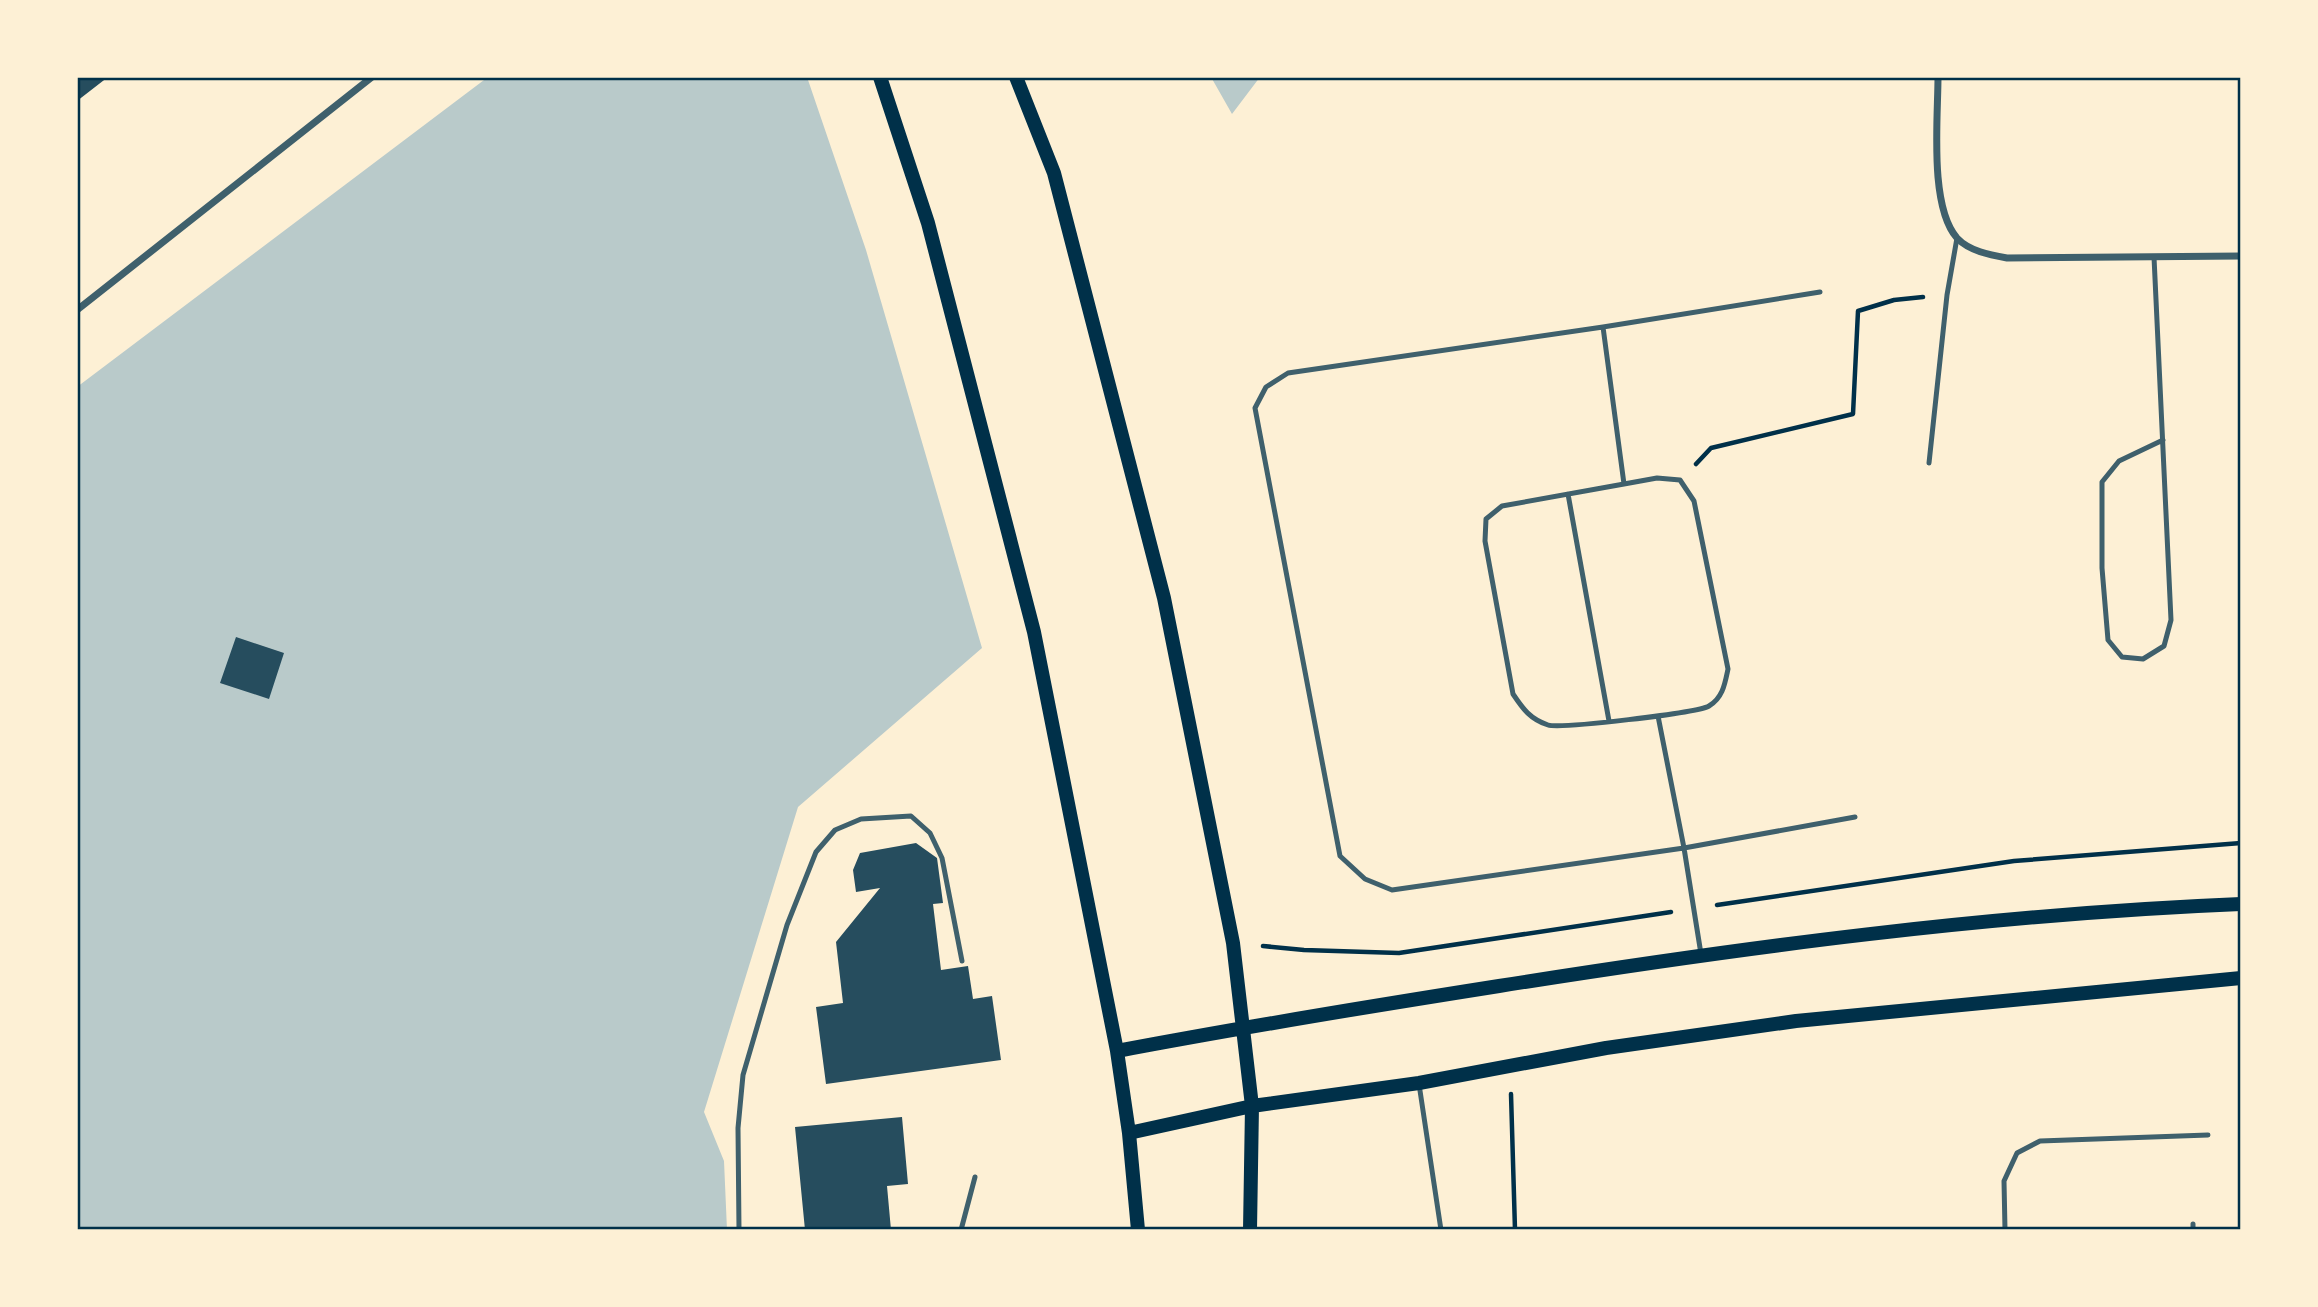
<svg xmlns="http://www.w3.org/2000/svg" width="2318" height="1307" font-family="'Exo 2',sans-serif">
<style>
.green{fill:#b9caca}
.building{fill:#264d5e}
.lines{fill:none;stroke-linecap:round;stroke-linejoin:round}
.path{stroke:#003049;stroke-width:4.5}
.service{stroke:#3f606c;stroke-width:5}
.minor{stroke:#3f606c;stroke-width:7}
.secondary{stroke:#003049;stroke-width:14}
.neatline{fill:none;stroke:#003049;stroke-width:2.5}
</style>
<rect width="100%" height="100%" fill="#fdf0d5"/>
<path class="green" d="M488 77H807L866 250 982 648 798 807 704 1112 724 1161 727 1230H77V387Z
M1211 77H1260L1232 114Z"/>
<path class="building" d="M77 77H108L77 101Z
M236 637 284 653 269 699 220 683Z
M916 843 937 858 943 903 933 904 941 970 968 966 973 999 992 996 1001 1060 826 1084 816 1007 843 1003 836 942 880 888 856 892 853 870 860 853Z
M902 1117 908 1184 887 1186 891 1230H805L795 1127Z"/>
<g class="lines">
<path class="path" d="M1696 464 1711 448 1853 414 1858 311 1894 300 1923 297
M1717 905 2014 861 2241 843
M1263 946 1304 950 1399 953 1671 912
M1511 1094 1515 1230"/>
<path class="service" d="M2154 257 2171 620 2164 646 2143 659 2122 657 2108 640 2102 568V482L2119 461 2163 440
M1820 292 1603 327 1288 373 1266 387 1255 408 1340 856 1365 879 1392 890 1684 848 1855 817
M1603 327 1624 484 1502 506 1486 519 1485 541 1513 694C1523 709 1530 719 1548 725 1560 729 1697 713 1709 706 1723 698 1725 683 1728 669L1694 501 1680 480 1657 478 1624 484
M1929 463 1947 295 1957 238
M1568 494 1609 721
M1658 716 1684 848 1701 954
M1419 1084 1441 1230
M2193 1224V1230
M739 1230 738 1128 743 1075 787 925 816 852 835 830 861 819 911 816 930 833 942 858 962 961
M961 1230 975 1177
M2005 1230 2004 1181 2017 1153 2040 1141 2208 1135"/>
<path class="minor" d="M1938 77C1938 118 1929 206 1957 238 1969 251 1990 255 2007 258L2241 256
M77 310 372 77"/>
<path class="secondary" d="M880 77 928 223 1034 632 1117 1051 1129 1133 1138 1230
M1016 77 1054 173 1164 598 1233 943 1252 1106 1250 1230
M1117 1051C1244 1027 1372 1006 1499 986 1745 947 1992 914 2241 904
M1129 1133 1252 1106 1419 1083 1606 1048 1796 1021 2241 978"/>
</g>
<rect width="2318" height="1307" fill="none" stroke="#fdf0d5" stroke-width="158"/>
<rect x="79" y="79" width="2160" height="1149" class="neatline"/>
</svg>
